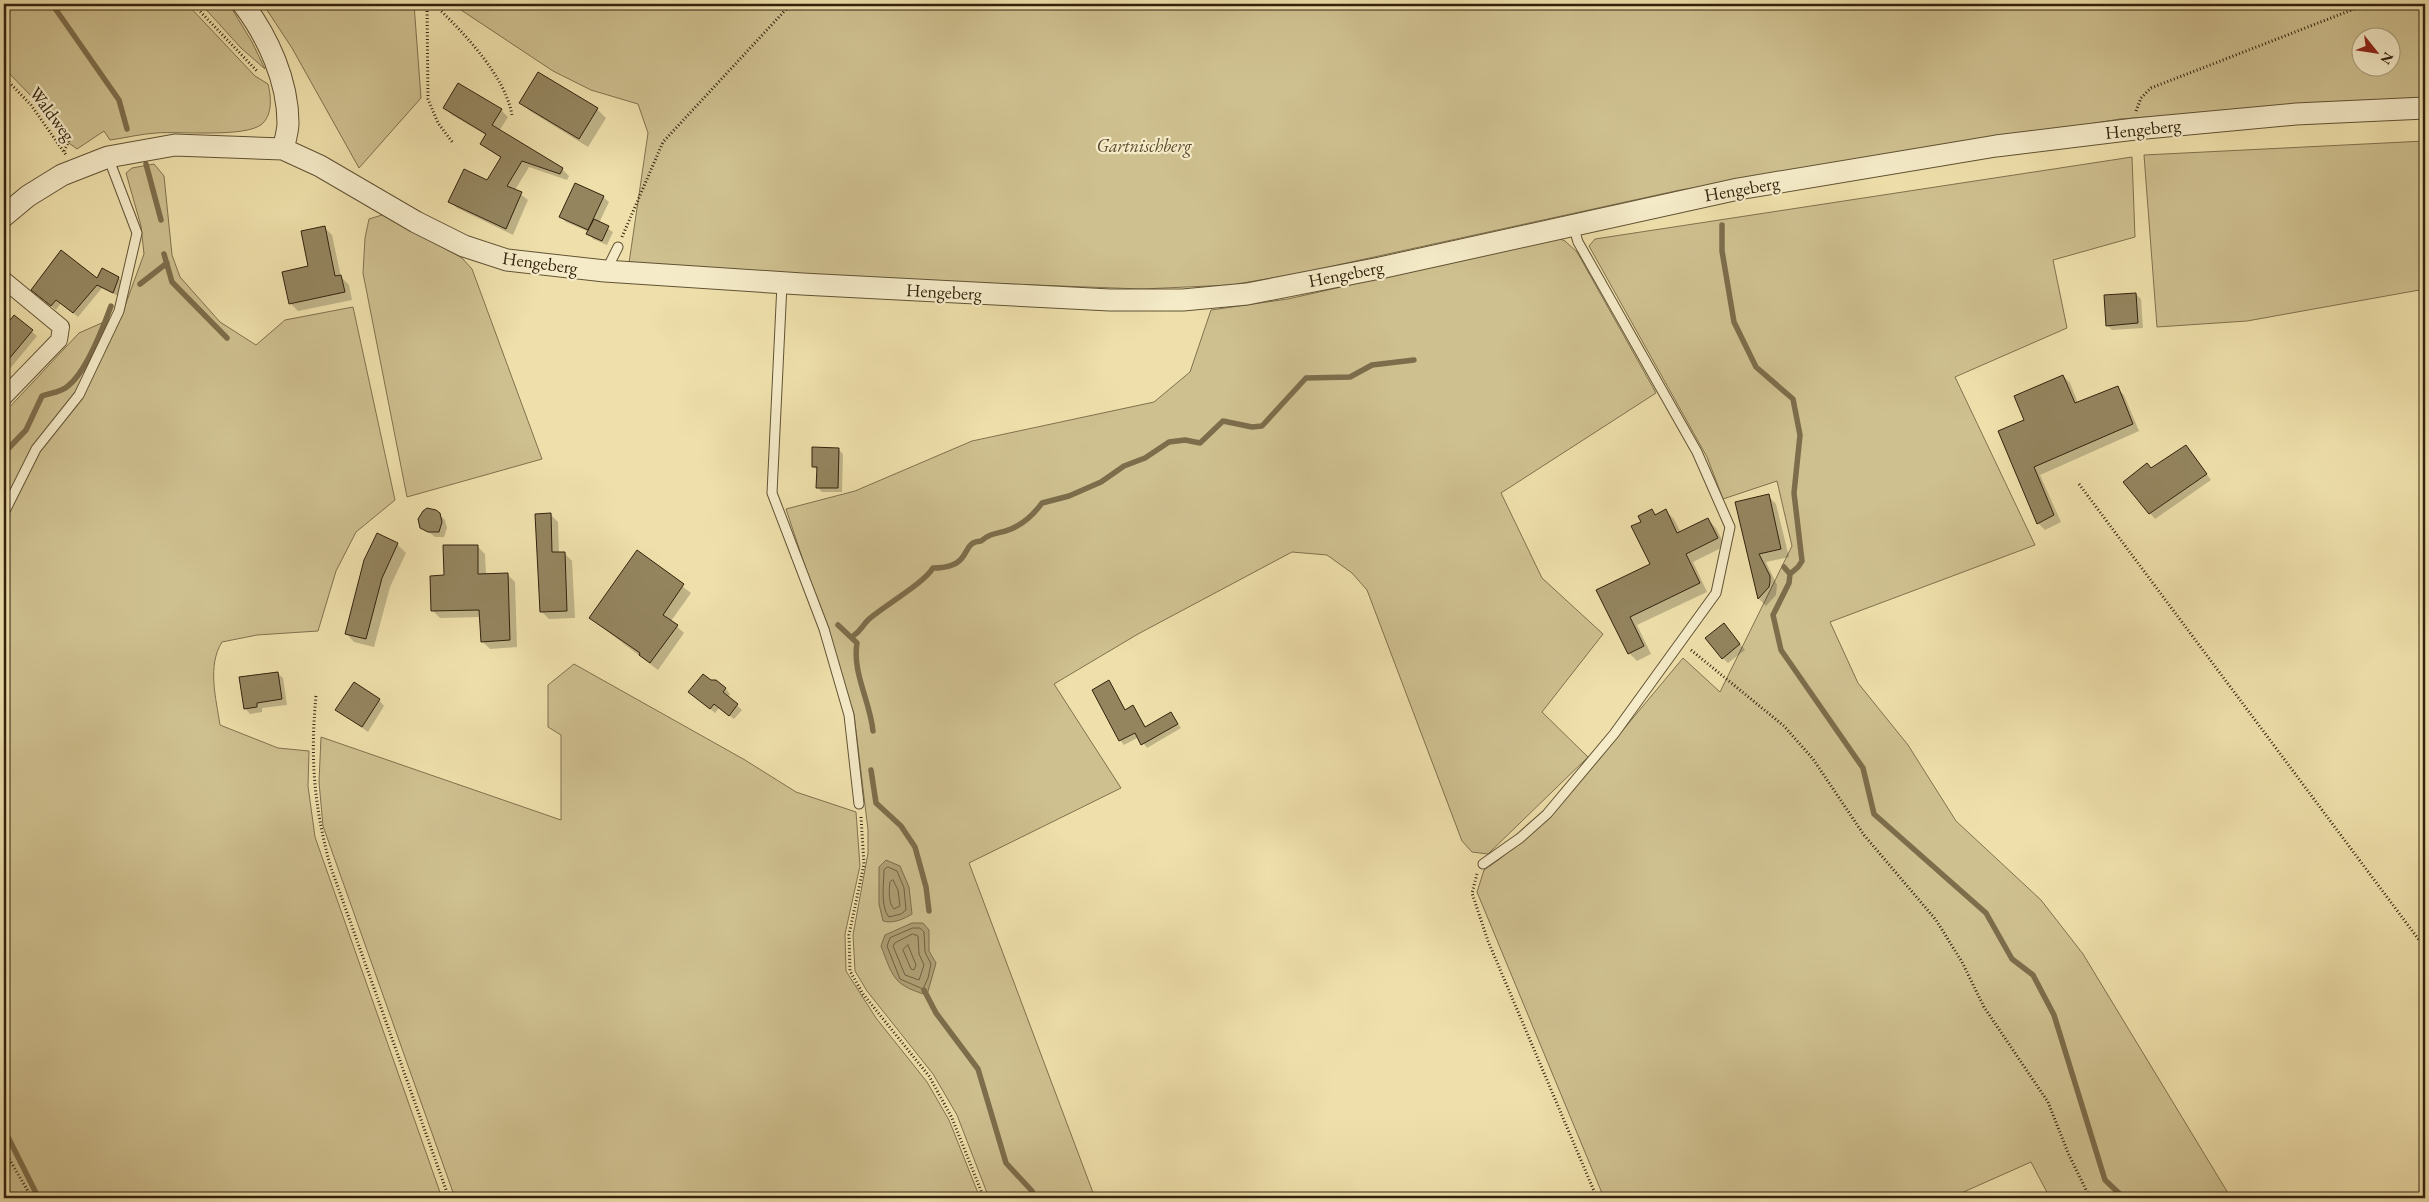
<svg xmlns="http://www.w3.org/2000/svg" width="2429" height="1202" font-family="'EB Garamond',serif">
<style>
.green{fill:#cfc090;stroke:#80714e;fill-rule:evenodd}
.water{fill:#af9f75;stroke:#7d6d4b}
.shadow{fill:#0003}
.lines{fill:none;stroke-linecap:round;stroke-linejoin:round}
.shore{stroke:#706041;stroke-width:1}
.stream{stroke:#7d6d4b;stroke-width:5.5}
.building{fill:#94855f;stroke:#32220d}
.service-casing{stroke:#615234;stroke-width:11}
.minor-casing{stroke:#615234;stroke-width:18}
.tertiary-casing{stroke:#615234;stroke-width:23}
.path{stroke:#32220d;stroke-width:3;stroke-dasharray:1 2.5;stroke-linecap:butt}
.service{stroke:#f5ebc8;stroke-width:9}
.minor{stroke:#f5ebc8;stroke-width:16}
.tertiary{stroke:#f5ebc8;stroke-width:21}
.labels{text-anchor:middle;stroke-width:4.5;stroke-linejoin:round;paint-order:stroke}
.street-label{font-size:18px;fill:#32220d;stroke:#f5ebc8}
.park-label{font-size:18px;font-style:italic;fill:#594a2e;stroke:#f5ebc8}
</style>
<rect width="100%" height="100%" fill="#efe0ab"/>
<filter id="stains"><feTurbulence type="fractalNoise" baseFrequency=".004" numOctaves="4"/><feColorMatrix values="0 0 0 0 .2 0 0 0 0 .09 0 0 0 0 .02 0 0 0 .5 -.17"/></filter>
<radialGradient id="worn" r=".72"><stop offset=".6" stop-color="#630" stop-opacity="0"/><stop offset="1" stop-color="#630" stop-opacity=".3"/></radialGradient>
<path class="green" d="M4 4H187L255 76 268 84C271 96 273 114 262 124 246 138 179 131 156 133 140 134 125 138 110 140L104 131 77 149 62 138 35 100 4 68Z
M201 4H229L252 42 265 69 241 48Z
M263 4H414L421 98 359 168 292 48Z
M452 4H2425V97L2120 119 1680 190 1301 273 1231 285 1142 289 925 281 629 263 648 133 638 104 591 90 553 71ZM2362 38H2392V68H2362Z
M2425 141V289L2247 321 2157 327 2144 155Z
M2132 157 2135 237 2053 260 2067 328 1955 377 2035 545 1830 622 1858 683 1908 745 1956 821 2041 900 2083 954 2231 1198H2050L2031 1162 1950 1198H1604L1477 892 1484 870 1501 858 1552 815 1683 658 1720 692 1792 546 1777 481 1723 499 1707 457 1589 246 1595 239Z
M154 164 164 176 172 255 180 277 220 322 256 345 285 320 353 307 395 500 356 532 336 571 318 631 257 635 222 642C207 666 216 698 220 725L278 748 309 751 308 786 315 837 442 1198H4V413L79 333 122 314 144 254 141 226 126 173 132 168Z
M382 215 462 258 472 269 542 459 407 497 363 273 365 238 369 219Z
M1558 238 1565 241 1577 252 1656 393 1501 493 1542 578 1603 634 1542 712 1588 757 1488 854 1472 852 1462 841 1367 590 1352 573 1327 555 1292 552 1138 634 1054 684 1121 788 969 863 1095 1198H989L957 1115 933 1074 867 991 855 971 853 935 868 853V830L854 714 786 509 855 491 972 441 1154 402 1190 372 1211 310 1288 299Z
M574 664 745 760 796 792 856 812 860 866 845 934 846 971 876 1018 927 1082 949 1120 980 1198H455L323 826 319 782 321 737 561 820V735L548 727V685Z"/>
<path class="water" d="M886 860 900 866 909 887 912 914C904 919 893 924 883 921L879 904V867Z
M912 923H923L929 930V951L936 963 927 995C893 985 893 977 881 946L885 935Z"/>
<path class="shadow" d="M521 102 597 109 606 118 588 147 530 111Z
M445 108 501 110 508 117 499 131 562 169 569 176 567 180 529 167 515 190 528 200 513 235 457 208 450 201 488 182 502 159 481 144 486 135 452 115Z
M603 197 609 202 599 223 613 232 607 245 593 239 589 232 566 222 561 217Z
M324 227 332 235 341 277 349 285 352 300 298 311 290 303 310 267Z
M118 278 123 282 118 296 102 288 78 317 61 303 56 310 37 294 97 280Z
M2136 294 2141 299 2143 328 2112 330 2107 325Z
M14 317 37 336 4 376V330Z
M2063 376 2070 383 2078 403 2117 388 2124 395 2139 431 2040 475 2061 522 2045 530 2038 523 2026 421Z
M2186 446 2211 480 2155 519 2150 513 2152 469Z
M839 450 843 454 842 492H822L817 487 818 471 813 466Z
M1768 496 1776 504 1789 557 1766 562 1777 585 1776 595 1766 606 1759 599 1737 503Z
M1652 511 1657 515 1666 511 1674 519 1681 533 1708 520 1716 528 1725 546 1693 562 1707 592 1637 625 1651 654 1637 661 1629 653 1598 591 1652 564 1643 522Z
M439 514 445 520 447 528 444 537H435L422 527Z
M550 514 558 522 559 553H564L572 561 575 618 549 619 541 611Z
M377 535 397 544 406 553 390 587 374 647 354 642 346 633Z
M477 546 485 554 486 575 507 574 515 582 517 647 490 649 482 641 481 617 440 618 432 610 445 576Z
M637 552 691 593 671 621 684 633 658 670 590 618Z
M1729 630 1745 650 1728 663 1723 658Z
M277 673 283 678 287 705 262 708V712L250 714 245 708Z
M710 681H715L726 689 730 694 728 697 742 710 734 719 719 708 715 713 695 696Z
M1108 682 1126 710 1133 707 1146 727 1171 714 1181 728 1147 748 1139 737 1124 745 1120 740Z
M379 700 384 706 368 732 337 710Z"/>
<g class="lines">
<path class="shore" d="M888 867 897 871 904 888 906 910 901 914 889 917C880 907 884 882 884 870Z
M893 880 898 890 900 906 894 909C888 903 889 890 890 882Z
M913 928H920L924 932 925 952 931 964 928 978 923 989 900 979 887 946 890 938Z
M913 934 918 936 919 954 924 965 919 980 905 975 893 946 895 943Z
M908 945 916 965 914 970 911 969 903 950Z"/>
<path class="stream" d="M52 4 119 100 127 129
M146 164 161 220
M1722 225V251L1734 322 1756 367 1793 399 1800 435 1794 493 1802 561 1798 567 1790 574
M164 254 172 282 227 338
M140 284 167 263
M4 453 26 430 42 396C50 393 62 392 68 386 87 371 103 328 111 306
M1784 567 1790 574 1789 583 1773 615 1781 650 1863 768 1874 814 1986 913 2012 959 2033 975 2054 1015 2105 1180 2124 1198
M838 625 857 643C852 672 870 701 873 731
M852 637C861 631 862 626 868 620 885 605 923 584 933 568 943 568 955 567 962 558 969 549 968 542 981 541 991 532 999 534 1011 529 1023 524 1034 514 1042 503L1069 496 1101 482 1124 466 1145 458 1169 442 1185 440 1200 443 1223 421 1252 427 1262 426 1306 378 1350 377 1372 365 1414 360
M871 770 876 803 901 826 915 847 926 887 929 911
M924 990 936 1013 978 1069 1006 1163 1032 1191 1035 1198
M4 1129 37 1195"/>
</g>
<path class="building" d="M538 72 598 108 579 139 519 103Z
M458 83 502 109 492 125 563 168 560 174 522 161 507 186 522 192 506 229 448 202 464 169 487 180 501 157 480 144 486 134 443 108Z
M575 183 604 196 588 230 559 217Z
M594 219 609 226 602 241 586 234Z
M325 226 335 276 341 275 345 292 289 304 282 272 308 266 301 231Z
M61 250 97 278 102 268 119 277 113 293 97 285 73 313 56 300 51 306 31 290Z
M2136 293 2138 323 2106 326 2104 295Z
M14 315 33 330 4 365V328Z
M2063 375 2075 403 2118 386 2133 424 2034 467 2054 515 2037 524 1998 431 2024 420 2014 396Z
M2186 445 2207 474 2149 514 2123 482 2147 463 2151 468Z
M812 447 839 448 838 488H816L817 467H812Z
M1769 494 1781 549 1759 554 1770 576V582L1769 587 1758 599 1735 502Z
M427 508 436 510 440 513 442 522 439 532H428L420 528 418 519 423 511Z
M1652 509 1655 515 1666 509 1677 533 1708 518 1718 538 1686 554 1700 583 1630 617 1644 646 1628 654 1596 590 1650 564 1631 526 1641 522 1638 516Z
M551 513 552 552H565L567 611 540 612 535 514Z
M377 533 398 543 382 578 366 639 345 634 364 560Z
M443 545H478V574L508 573 510 640 481 642 479 610 431 611 430 576 444 575Z
M637 550 684 584 663 615 678 625 650 663 639 655 640 653 589 618Z
M1724 623 1740 644 1722 659 1705 638Z
M278 672 282 699 257 703V707L244 709 239 677Z
M703 674 711 680H716L726 688 723 692 738 704 729 716 714 704 710 709 688 692Z
M1109 680 1125 710 1133 705 1145 727 1171 712 1178 724 1141 745 1135 733 1119 741 1092 690Z
M354 682 380 699 362 727 335 710Z"/>
<g class="lines">
<defs>
<path id="service" d="M606 271 618 247
M782 284 772 493 824 629 849 715 859 804
M4 513 36 449 79 395 119 311 137 233 108 157
M1483 864 1520 838 1547 814 1614 734 1716 593 1730 527 1697 452 1578 242 1573 225"/>
<path id="minor" d="M4 280 61 327 59 340 4 397"/>
<path id="tertiary" d="M243 4C268 37 288 81 288 123 288 131 285 141 283 149
M4 216 28 196 62 175 108 157 175 145 283 149 320 166 416 222 464 246 507 260 605 271 802 284 1110 300H1183L1247 294 1380 268 1738 189 1996 146 2135 129 2296 114 2425 108"/>
</defs>
<use href="#service" class="service-casing"/>
<use href="#minor" class="minor-casing"/>
<use href="#tertiary" class="tertiary-casing"/>
<path class="path" d="M193 4 257 71
M427 4 428 99 438 123 453 143
M434 4C463 32 505 75 512 115
M4 77 31 105 66 155
M2136 111 2141 98 2151 88 2367 4
M64 151 69 141
M622 237 663 142 791 4
M2079 484 2425 948
M1691 650 1784 726 1813 759 1864 835 1936 920 1962 962 1984 1007 2048 1102 2068 1153 2090 1198
M316 696C310 758 314 805 330 865L449 1198
M861 817 864 864 849 935 850 971 863 994 929 1076 952 1118 984 1198
M1477 874 1472 893 1488 941 1597 1198
M4 1150 32 1198"/>
<use href="#service" class="service"/>
<use href="#minor" class="minor"/>
<use href="#tertiary" class="tertiary"/>
</g>
<g class="labels">
<g class="street-label">
<text transform="translate(52 114) rotate(53)" y="6">Waldweg</text>
<text transform="translate(2143 129) rotate(-6)" y="6">Hengeberg</text>
<text transform="translate(1742 189) rotate(-10)" y="6">Hengeberg</text>
<text transform="translate(540 263) rotate(8)" y="6">Hengeberg</text>
<text transform="translate(1346 274) rotate(-11)" y="6">Hengeberg</text>
<text transform="translate(944 292) rotate(3)" y="6">Hengeberg</text>
</g>
<g class="park-label">
<text x="1144" y="152">Gartnischberg</text>
</g>
</g>
<rect width="2429" height="1202" fill="none" stroke="#efe0ab" stroke-width="20"/>
<rect x="5" y="5" width="2419" height="1192" fill="none" stroke="#32220d" stroke-width="2.5"/>
<rect x="10" y="10" width="2409" height="1182" fill="none" stroke="#32220d"/>
<g transform="translate(2376 52) rotate(120)"><circle r="24" fill="#f5ebc8" stroke="#a79b7d"/>
<path d="M0-4L9 19L0 12L-9 19Z" fill="#8f2418"/>
<text y="-8" font-size="14" font-weight="bold" text-anchor="middle" fill="#32220d">N</text>
</g>
<rect width="100%" height="100%" filter="url(#stains)"/>
<rect width="100%" height="100%" fill="url(#worn)"/>
</svg>
